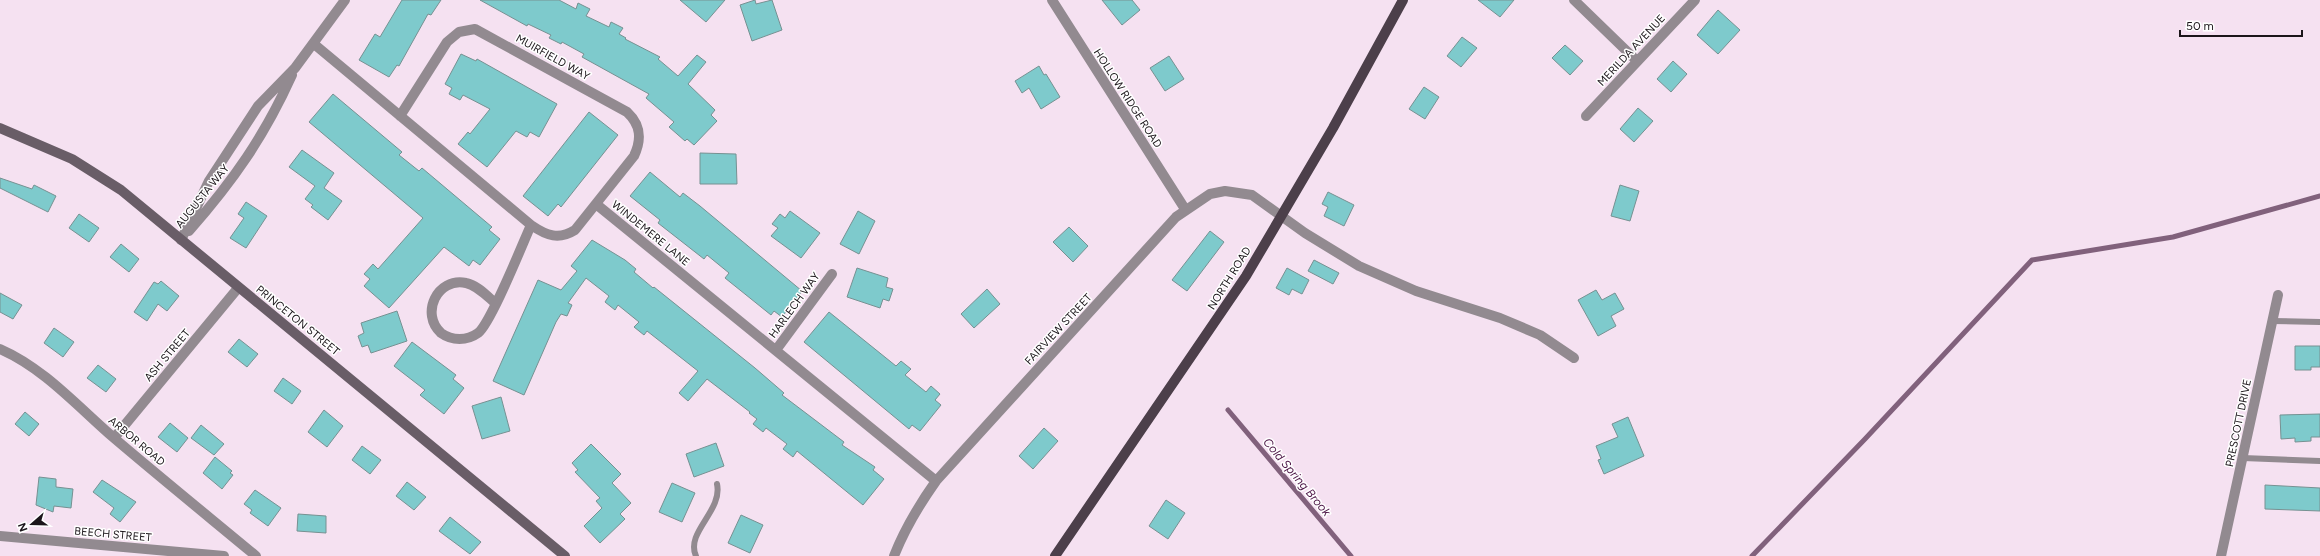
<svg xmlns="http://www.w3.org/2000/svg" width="2320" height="556" font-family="Figtree,sans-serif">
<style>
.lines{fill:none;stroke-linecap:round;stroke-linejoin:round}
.stream{stroke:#81617c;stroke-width:5}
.building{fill:#7ecacc;stroke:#769192}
.lane{stroke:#928a90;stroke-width:6}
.street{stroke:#928a90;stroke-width:10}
.secondary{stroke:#695d67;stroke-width:10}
.primary{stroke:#4c3f4a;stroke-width:10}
.labels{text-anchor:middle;stroke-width:3;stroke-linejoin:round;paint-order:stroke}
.street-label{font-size:11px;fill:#1b151a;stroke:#fff}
.water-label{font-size:12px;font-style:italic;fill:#4d1647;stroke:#fff}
</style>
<rect width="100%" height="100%" fill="#f5e1f1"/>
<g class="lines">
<path class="stream" d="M1228 410 1351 556
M1752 556 1865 439 2032 260 2173 237 2320 196"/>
</g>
<path class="building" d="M402 0H441L431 15 428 14 399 66 397 65 389 77 359 60 375 34 380 37Z
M480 0H559L576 9 578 3 590 9 586 16 609 27 611 22 623 28 619 34 626 38 625 39 660 57 658 59 678 76 697 55 706 62 688 84 715 110 711 115 717 121 694 145 687 139 685 141 669 127 674 122 646 98 649 94 582 57 584 54 562 42 561 44 549 38 551 35 528 24 527 26Z
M680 0H725L706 22Z
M755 0 756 4 772 0 782 30 752 41 740 5Z
M1102 0H1132L1140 10 1122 25Z
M1478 0H1514L1500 17Z
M1718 10 1740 30 1718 54 1697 35Z
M1462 37 1477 48 1461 67 1447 56Z
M1565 45 1583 61 1570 75 1552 58Z
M461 54 476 61 477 59 557 104 539 137 530 132 527 137 516 131 487 167 458 144 468 132 470 134 490 109 463 95 460 100 449 94 452 88 445 84Z
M1169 56 1184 79 1165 91 1150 68Z
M1673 61 1687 74 1671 92 1657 79Z
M1039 66 1044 75 1046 74 1060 97 1041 109 1029 88 1022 93 1015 81Z
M1424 87 1439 97 1425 119 1409 109Z
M333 94 402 152 399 155 419 171 422 168 492 227 489 230 500 239 480 265 473 260 469 266 444 247 389 308 364 286 370 279 364 274 373 264 378 269 423 218 309 122Z
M1638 108 1653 121 1634 142 1620 129Z
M589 112 618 135 561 207 558 204 548 216 523 196Z
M302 150 334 173 324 188 342 201 328 220 311 207 313 205 305 199 315 186 289 167Z
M700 153 736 154 737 184H700Z
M650 172 680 197 683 193 700 206 802 291 782 317 774 311 771 315 725 278 729 273 707 255 704 259 658 223 660 220 630 196Z
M0 178 32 189 34 185 56 196 48 212 0 188Z
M1620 185 1639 191 1630 221 1611 216Z
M1328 192 1354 205 1344 226 1324 216 1328 207 1322 204Z
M246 202 267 216 246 248 230 238 244 218 238 214Z
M790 211 820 233 801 258 771 236 778 228 772 224 780 214 785 218Z
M858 211 875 221 859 254 840 244Z
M79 214 99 228 89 242 69 228Z
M1069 227 1088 246 1073 262 1053 242Z
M1210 231 1224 242 1187 291 1172 280Z
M592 240 625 260 636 269 634 272 653 288 654 287 755 368 784 393 782 395 844 442 842 445 875 467 873 470 884 479 863 505 797 451 793 457 783 449 787 444 766 428 763 432 753 424 757 419 749 413 750 412 707 379 688 401 679 393 698 371 647 331 644 335 634 327 639 322 618 305 615 310 605 302 609 296 586 278 568 303 572 305 567 316 561 314 556 322 524 395 493 381 538 280 561 290 577 271 571 266Z
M121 244 139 259 129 272 110 257Z
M1314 260 1339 273 1333 284 1308 271Z
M857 268 888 278 886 287 893 289 889 301 883 299 880 308 847 297Z
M1287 268 1309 280 1302 294 1292 289 1289 295 1276 288Z
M161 281 179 296 167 311 158 304 147 321 134 312 154 282 158 284Z
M987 289 1000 304 974 328 961 314Z
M1596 290 1602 300 1615 293 1624 309 1611 316 1616 326 1598 336 1578 300Z
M0 293 22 305 13 319 0 312Z
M397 311 407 341 371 353 368 345 362 347 358 336 364 333 361 323Z
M829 312 896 366 901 361 911 369 905 375 926 392 931 386 940 394 935 400 941 405 920 431 912 425 909 429 804 342Z
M54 328 74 342 63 357 44 343Z
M239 339 258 354 247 367 228 352Z
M412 342 456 375 453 379 464 388 444 414 420 395 425 390 394 366Z
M2295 346H2320V367H2311V370H2295Z
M98 365 116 379 106 392 87 378Z
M283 378 301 391 292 404 274 391Z
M501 397 510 431 482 439 472 406Z
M324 410 343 426 327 447 308 432Z
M25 412 39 424 29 436 15 424Z
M2320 414V437H2311V441L2295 442V438L2281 439 2280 415Z
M1628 417 1644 456 1604 474 1598 460 1601 459 1596 446 1618 437 1612 424Z
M170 423 188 438 177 452 158 437Z
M201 425 224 444 214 455 191 438Z
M1044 428 1058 441 1033 469 1019 456Z
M716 443 724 466 694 477 686 454Z
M591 444 621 474 612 483 631 503 620 514 625 519 600 543 584 526 602 508 596 501 600 498 575 472 578 470 572 463Z
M362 446 381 460 370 474 352 460Z
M215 457 232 471 230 473 233 475 222 489 203 473Z
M39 477 56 479V487L73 489 71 508 54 506 53 512 36 505Z
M102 480 136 502 120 522 110 514 114 508 93 492Z
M407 482 426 497 414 510 396 496Z
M672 483 695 493 682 522 659 512Z
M2265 485 2320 488V511L2265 509Z
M255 490 281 508 268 526 250 513 252 510 244 504Z
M1166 500 1185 513 1168 539 1149 526Z
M298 514 326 516V533L297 531Z
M741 515 763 525 750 553 728 543Z
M450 517 481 542 470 554 439 531Z"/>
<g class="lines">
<path class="lane" d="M2272 321 2320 322
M2243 458 2320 461
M696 556C685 532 723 511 717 484"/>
<path class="street" d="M1052 0 1185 209
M1574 0 1637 61
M314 44 531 225C547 236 559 240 575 230L634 156C642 139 641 125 627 112L475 29 459 32 447 42 400 116
M1586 116 1695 0
M596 204 936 481
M189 231C233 181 264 137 292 75
M181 240 209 181 258 106 295 68 345 0
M495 303C487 296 477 285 466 283 437 277 420 314 441 333 452 341 467 341 478 333 491 323 522 245 531 225
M0 349C44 368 78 407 114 438 161 478 209 517 256 556
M776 350 832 274
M114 438 238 288
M0 536 224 556
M894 556C905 528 919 505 936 481L1176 217 1210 194 1225 191 1252 195 1305 233 1359 266 1416 291 1500 318 1540 335 1574 358
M2221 556 2278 295"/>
<path class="secondary" d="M0 128 72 159 121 190 565 556"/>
<path class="primary" d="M1055 556 1246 276 1333 128 1403 0"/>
</g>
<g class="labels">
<g class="street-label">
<text transform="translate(1631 50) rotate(-47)" y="4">MERILDA AVENUE</text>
<text transform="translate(553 57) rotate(29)" y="4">MUIRFIELD WAY</text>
<text transform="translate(1128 98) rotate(57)" y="4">HOLLOW RIDGE ROAD</text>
<text transform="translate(202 196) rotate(-51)" y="4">AUGUSTA WAY</text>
<text transform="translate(651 233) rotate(39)" y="4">WINDEMERE LANE</text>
<text transform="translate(1229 278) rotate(-58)" y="4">NORTH ROAD</text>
<text transform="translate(794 305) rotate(-54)" y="4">HARLECH WAY</text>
<text transform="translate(298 320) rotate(39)" y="4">PRINCETON STREET</text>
<text transform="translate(1058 329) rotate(-47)" y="4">FAIRVIEW STREET</text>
<text transform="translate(167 355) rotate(-50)" y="4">ASH STREET</text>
<text transform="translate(2238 423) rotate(-78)" y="4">PRESCOTT DRIVE</text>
<text transform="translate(137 441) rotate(40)" y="4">ARBOR ROAD</text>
<text transform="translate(113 534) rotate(5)" y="4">BEECH STREET</text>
</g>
<g class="water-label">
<text transform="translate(1297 477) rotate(50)" y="4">Cold Spring Brook</text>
</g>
</g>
<g transform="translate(32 524) rotate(250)" stroke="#ffffff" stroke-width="3" paint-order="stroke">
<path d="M0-3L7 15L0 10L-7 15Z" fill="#1b151a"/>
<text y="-6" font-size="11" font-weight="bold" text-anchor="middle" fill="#1b151a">N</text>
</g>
<path d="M2180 30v6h122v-6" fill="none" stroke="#1b151a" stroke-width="2"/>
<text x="2186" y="30" font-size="12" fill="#1b151a" stroke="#ffffff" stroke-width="3" paint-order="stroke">50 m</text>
</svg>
